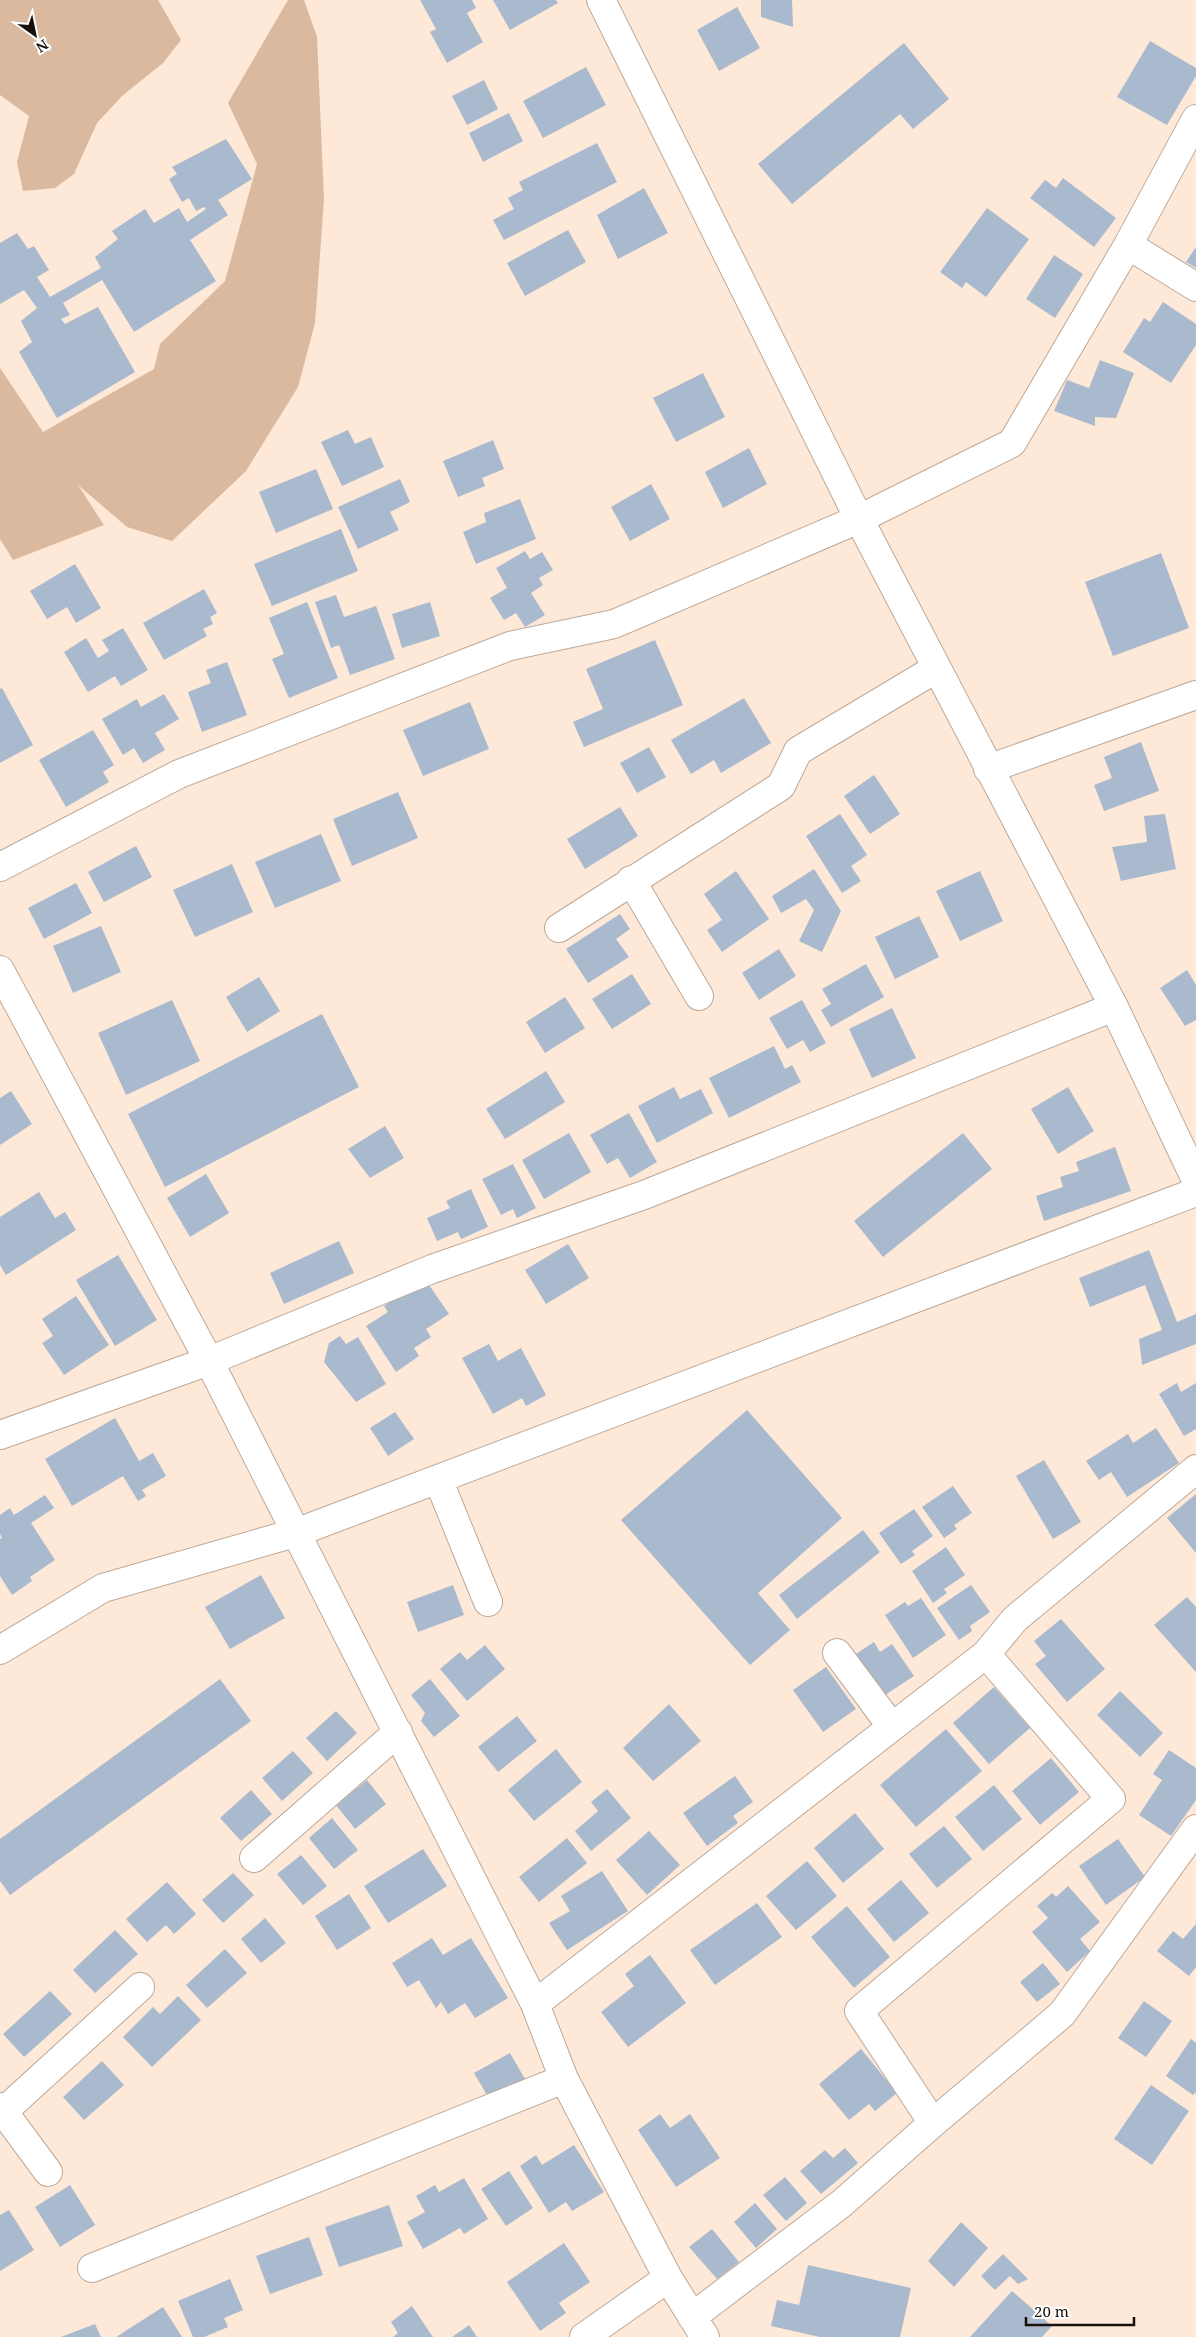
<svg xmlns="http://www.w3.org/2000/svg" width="1196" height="2337" font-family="'Noto Serif',serif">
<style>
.green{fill:#dab99f}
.building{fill:#aabace}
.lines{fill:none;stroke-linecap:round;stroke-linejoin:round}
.minor-casing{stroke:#bda999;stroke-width:30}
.minor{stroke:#fff;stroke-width:28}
</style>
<rect width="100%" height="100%" fill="#fee8d7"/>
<path class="green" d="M0 0H158L181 40 163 63 122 96 97 123 74 174 55 188 23 191 17 162 29 116 0 95Z
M288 0H304L317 37 324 199 315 323 298 387 246 471 172 541 127 527 78 485 104 525 13 560 0 539V368L43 432 154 369 160 344 225 281 257 164 228 103Z"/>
<path class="building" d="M420 0H472L476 8 467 13 483 42 447 63 430 32 436 29Z
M493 0H556L558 3 510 30Z
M761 0H792L793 27 761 17Z
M737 7 760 48 719 71 697 30Z
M1150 41 1196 68V76L1167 125 1117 97Z
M904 43 949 99 913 129 900 114 792 204 758 164Z
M586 67 606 105 543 138 523 101Z
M484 80 498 109 467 125 452 96Z
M509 113 523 141 483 162 469 133Z
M226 139 252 179 218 200 228 215 190 240 216 281 134 332 102 280 63 303 70 315 61 319 65 324 98 307 135 372 57 418 19 352 32 342 21 321 37 308 24 290 0 304V243L17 233 28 249 34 246 49 270 37 277 50 297 101 268 95 257 118 239 112 231 145 209 154 223 179 208 187 222 206 209 204 207 196 211 189 198 182 202 169 179 177 174 172 167Z
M597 143 617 182 504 240 493 220 514 209 508 198 523 190 519 182Z
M1063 178 1116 218 1094 247 1030 198 1045 180 1056 188Z
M644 188 668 233 618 259 597 215Z
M987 208 1029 239 986 297 966 282 962 288 940 272Z
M568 230 586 262 525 296 507 263Z
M1196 247V268L1186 262Z
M1054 255 1083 274 1055 318 1026 299Z
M1163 302 1196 324V345L1171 383 1123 352 1144 318 1150 322Z
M1100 360 1134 373 1116 418 1095 417V426L1054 411 1067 380 1089 388Z
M703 373 725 417 676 442 653 398Z
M348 430 355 444 371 437 384 467 342 486 321 442Z
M493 440 504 469 482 478 485 486 458 497 443 461Z
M749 448 767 484 723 508 705 472Z
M316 469 333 509 276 533 259 492Z
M400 479 410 502 390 512 399 530 358 549 338 507Z
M651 484 670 519 630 541 611 507Z
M520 499 536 539 476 564 463 532 486 522 484 513Z
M341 529 358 571 272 606 254 564Z
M525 551 530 559 542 552 553 570 539 578 543 585 531 593 545 615 525 627 516 613 504 620 490 598 507 588 496 568Z
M1161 553 1189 628 1113 656 1085 582Z
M75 564 101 608 76 623 67 607 47 619 30 591Z
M204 589 217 613 210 617 213 624 203 629 207 636 164 660 143 623Z
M336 595 344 617 376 606 395 659 350 675 339 645 331 648 315 602Z
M307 602 338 678 289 698 272 659 284 654 269 618Z
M430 602 440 636 402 648 392 614Z
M123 628 148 670 121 686 115 676 88 692 64 652 86 638 98 658 109 651 102 640Z
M655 640 683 705 584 747 573 722 603 709 586 669Z
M227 662 247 715 202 732 188 692 211 683 206 670Z
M2 688 33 745 0 763V689Z
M164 694 179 719 155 733 165 750 143 763 134 748 123 755 102 719 137 699 141 707Z
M744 698 771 743 721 773 714 760 691 774 671 740Z
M470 702 489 749 423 776 403 730Z
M93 730 114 765 103 772 109 782 66 807 39 760Z
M1141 742 1159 791 1104 811 1094 785 1112 778 1104 757Z
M649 747 666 777 637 793 620 763Z
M874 775 900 814 870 834 844 796Z
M398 792 418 838 352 866 333 819Z
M620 807 638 836 585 869 567 839Z
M840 814 867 855 851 866 861 881 842 893 806 836Z
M1165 814 1176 869 1121 881 1112 847 1147 842 1144 816Z
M321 834 341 881 275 908 255 862Z
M136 846 152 877 104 902 88 872Z
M232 864 253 912 195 937 173 890Z
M814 869 841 911 822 952 799 941 814 910 806 899 781 913 772 896Z
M736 871 769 919 722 952 707 930 722 920 704 894Z
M980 871 1003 921 960 941 936 891Z
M76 883 92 913 44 939 28 908Z
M620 914 630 929 616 939 629 957 588 983 566 949Z
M919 916 939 957 895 979 875 937Z
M101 926 121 972 73 993 53 946Z
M779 949 796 976 759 1000 742 973Z
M866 964 884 997 831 1027 821 1010 831 1004 822 989Z
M1187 970 1196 985V1020L1185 1026 1160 988Z
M632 974 651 1004 612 1029 592 999Z
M259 977 280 1011 247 1032 226 997Z
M565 997 585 1028 545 1053 526 1022Z
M172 1000 200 1061 126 1095 98 1033Z
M802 1000 826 1043 810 1052 803 1040 787 1049 769 1018Z
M892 1008 916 1058 872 1078 849 1029Z
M322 1014 359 1087 165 1187 128 1114Z
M774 1046 785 1069 792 1065 801 1082 729 1118 709 1078Z
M546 1071 565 1102 505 1139 486 1109Z
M674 1087 680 1099 701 1089 713 1113 657 1143 638 1106Z
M1068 1087 1094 1131 1058 1154 1031 1109Z
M11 1091 32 1124 0 1145V1098Z
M629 1113 657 1162 630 1178 618 1158 607 1164 590 1135Z
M385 1126 404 1158 370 1178 348 1149Z
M569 1133 591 1172 544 1199 522 1160Z
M963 1133 992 1169 883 1257 854 1221Z
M1115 1147 1131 1191 1044 1221 1036 1196 1063 1187 1060 1177 1079 1171 1076 1162Z
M513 1164 536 1208 517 1218 513 1209 501 1215 482 1179Z
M206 1174 229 1213 190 1237 167 1198Z
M471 1189 488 1227 461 1239 458 1232 437 1241 427 1218 450 1208 446 1201Z
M39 1192 55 1218 65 1212 76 1230 6 1275 0 1265V1217Z
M339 1241 354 1273 284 1304 270 1273Z
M568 1244 589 1278 546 1304 525 1270Z
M1149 1250 1177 1322 1196 1314V1344L1142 1365 1139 1339 1162 1330 1145 1285 1090 1307 1079 1278Z
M118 1255 157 1320 115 1346 76 1280Z
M425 1279 449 1314 426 1329 431 1337 414 1348 419 1356 396 1372 366 1326 388 1312 384 1306Z
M76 1296 109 1345 64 1375 42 1343 53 1336 42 1319Z
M340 1336 346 1344 358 1337 386 1384 356 1402 324 1362 329 1343Z
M489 1344 498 1361 521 1348 546 1395 526 1406 522 1398 493 1414 462 1358Z
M1177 1383 1181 1392 1196 1383V1429L1184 1436 1159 1394Z
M747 1410 842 1518 758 1593 790 1630 750 1665 621 1520Z
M395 1412 414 1439 388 1456 370 1428Z
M115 1418 139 1461 153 1453 166 1476 142 1490 146 1496 138 1501 123 1476 72 1506 45 1459Z
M1156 1428 1179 1463 1127 1497 1111 1472 1099 1480 1086 1461 1128 1434 1133 1443Z
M1044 1460 1081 1522 1053 1539 1016 1476Z
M953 1486 972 1513 954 1525 957 1529 944 1538 922 1507Z
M1196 1494V1553L1167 1518Z
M45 1495 54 1508 31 1523 55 1560 30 1577 32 1581 12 1595 0 1576V1539L2 1538 0 1534V1515L10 1508 14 1515Z
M914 1509 933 1536 912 1551 915 1555 901 1564 879 1533Z
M863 1530 880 1552 797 1619 779 1595Z
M946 1547 965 1575 944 1589 947 1593 933 1603 912 1571Z
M261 1575 285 1618 230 1649 205 1607Z
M453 1585 464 1615 418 1632 407 1602Z
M971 1585 990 1612 970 1626 972 1631 959 1640 937 1608Z
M1187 1597 1196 1607V1672L1154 1625Z
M921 1598 946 1635 913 1658 885 1615 905 1602 908 1606Z
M1061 1619 1105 1669 1067 1702 1035 1664 1046 1656 1034 1641Z
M874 1642 880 1652 892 1644 914 1676 882 1697 853 1656Z
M485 1645 505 1669 467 1701 440 1669 460 1652 467 1660Z
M826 1667 856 1709 823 1732 793 1690Z
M220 1679 251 1721 10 1895 0 1881V1839Z
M430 1679 460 1716 434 1737 421 1721 425 1713 411 1695Z
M994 1687 1030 1728 989 1764 953 1723Z
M1120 1691 1163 1733 1140 1757 1097 1715Z
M669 1704 701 1741 653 1781 623 1748Z
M336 1711 357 1733 327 1761 306 1738Z
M517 1716 537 1741 498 1772 478 1747Z
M946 1729 982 1771 916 1827 880 1785Z
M556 1749 582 1782 534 1821 508 1790Z
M1169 1750 1196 1768V1800L1171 1836 1139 1815 1162 1780 1153 1774Z
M293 1751 313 1773 282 1801 262 1778Z
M1051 1758 1079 1792 1040 1825 1012 1791Z
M735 1776 753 1802 733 1816 738 1823 707 1846 683 1813Z
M367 1780 386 1804 355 1829 336 1805Z
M994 1785 1022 1819 983 1851 955 1817Z
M607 1789 631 1818 591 1851 575 1831 598 1811 591 1802Z
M251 1790 272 1814 241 1841 220 1818Z
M855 1813 884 1849 843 1883 814 1848Z
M332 1818 358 1850 334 1869 309 1838Z
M944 1826 972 1859 937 1888 909 1854Z
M649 1831 680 1865 647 1895 616 1860Z
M567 1838 587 1863 539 1902 519 1877Z
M1118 1839 1145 1877 1106 1905 1079 1866Z
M423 1849 447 1886 388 1923 364 1886Z
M301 1855 327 1886 303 1905 277 1874Z
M807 1861 837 1896 796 1930 766 1896Z
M602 1871 628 1911 567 1950 549 1923 570 1911 561 1896Z
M233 1873 254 1895 223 1923 202 1900Z
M901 1880 929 1913 894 1942 867 1909Z
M167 1882 196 1914 174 1934 166 1925 147 1942 126 1919Z
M1068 1886 1100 1922 1080 1939 1090 1951 1067 1972 1032 1932 1048 1918 1037 1906 1052 1893 1056 1897Z
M349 1894 371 1928 337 1950 315 1916Z
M757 1903 782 1937 715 1985 690 1950Z
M847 1906 890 1957 854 1988 811 1937Z
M265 1918 286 1943 261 1963 241 1939Z
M1196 1924V1967L1189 1976 1157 1951 1173 1931 1183 1939Z
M115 1930 138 1954 95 1993 73 1970Z
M432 1938 443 1955 471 1938 508 1998 475 2018 465 2003 448 2014 441 2002 436 2008 419 1980 407 1987 392 1963Z
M225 1949 247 1973 207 2008 186 1985Z
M650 1955 686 2003 628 2047 601 2012 634 1986 625 1974Z
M1043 1963 1060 1984 1037 2002 1020 1982Z
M50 1991 72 2014 24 2057 3 2034Z
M178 1996 201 2020 152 2067 123 2037 153 2007 160 2014Z
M1144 2001 1172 2021 1146 2057 1118 2038Z
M1191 2039 1196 2043V2092L1193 2095 1166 2076Z
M861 2049 897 2093 875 2111 869 2104 849 2120 819 2084Z
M510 2053 525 2079 490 2100 474 2073Z
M102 2061 124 2085 84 2120 63 2097Z
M1151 2085 1189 2111 1152 2165 1114 2139Z
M660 2114 670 2128 690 2114 720 2158 676 2187 638 2130Z
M574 2145 604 2192 572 2211 566 2202 549 2213 520 2166 536 2155 542 2165Z
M845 2148 858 2163 821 2194 800 2171 825 2150 833 2158Z
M509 2171 533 2208 506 2226 481 2189Z
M785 2177 807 2203 786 2221 763 2195Z
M464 2178 488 2219 464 2234 460 2228 423 2249 407 2222 425 2212 416 2196 435 2185 439 2192Z
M70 2185 95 2225 60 2247 35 2207Z
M755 2203 777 2229 756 2248 734 2222Z
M389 2205 403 2246 339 2267 325 2227Z
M9 2210 34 2250 0 2271V2215Z
M961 2222 988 2248 954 2287 928 2261Z
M712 2229 739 2262 717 2279 689 2247Z
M309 2237 323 2275 270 2294 256 2256Z
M564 2243 590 2282 559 2303 566 2313 540 2331 507 2282Z
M1003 2254 1028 2279 1018 2284 1010 2276 995 2290 981 2276Z
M808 2265 911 2288 900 2337H820L771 2326 777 2300 799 2305Z
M230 2279 243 2310 224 2318 228 2327 204 2337H193L178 2301Z
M1012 2291 1052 2326 1042 2337H970Z
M412 2306 433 2337H393L398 2333 391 2322Z
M163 2307 182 2337H116Z
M95 2324 101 2337H61Z
M469 2325 477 2337H452Z"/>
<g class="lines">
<defs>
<path id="minor" d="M601 0 859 519 1114 1007 1196 1180
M1128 245 1196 287
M988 769 1196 695
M0 867 179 774 510 646 614 624 859 519 1012 443 1128 245 1196 119
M631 880 699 996
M559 928 781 786 798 751 937 668
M0 970 209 1361 535 2004 564 2079 668 2278 705 2337
M0 1435 209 1361 432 1269 644 1195 1114 1007
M438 1479 488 1602
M0 1650 103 1588 298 1532 1196 1192
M837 1653 892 1727
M254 1858 398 1732
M535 2004 986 1654 1015 1619 1196 1469
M0 2107 48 2172
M4 2111 140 1987
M933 2123 859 2011 1111 1799 986 1654
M92 2268 564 2079
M692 2317 841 2204 933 2123 1062 2014 1196 1829
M584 2337 668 2278"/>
</defs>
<use href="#minor" class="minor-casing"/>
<use href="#minor" class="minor"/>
</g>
<g transform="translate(35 35) rotate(147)" stroke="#ffffff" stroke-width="4" paint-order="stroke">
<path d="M0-4L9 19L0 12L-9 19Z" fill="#18110b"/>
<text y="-8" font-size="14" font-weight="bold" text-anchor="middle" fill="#18110b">N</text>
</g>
<path d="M1026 2317v8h108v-8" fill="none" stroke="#18110b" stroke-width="2.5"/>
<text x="1034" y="2317" font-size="15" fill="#18110b" stroke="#ffffff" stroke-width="4" paint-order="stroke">20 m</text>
</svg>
